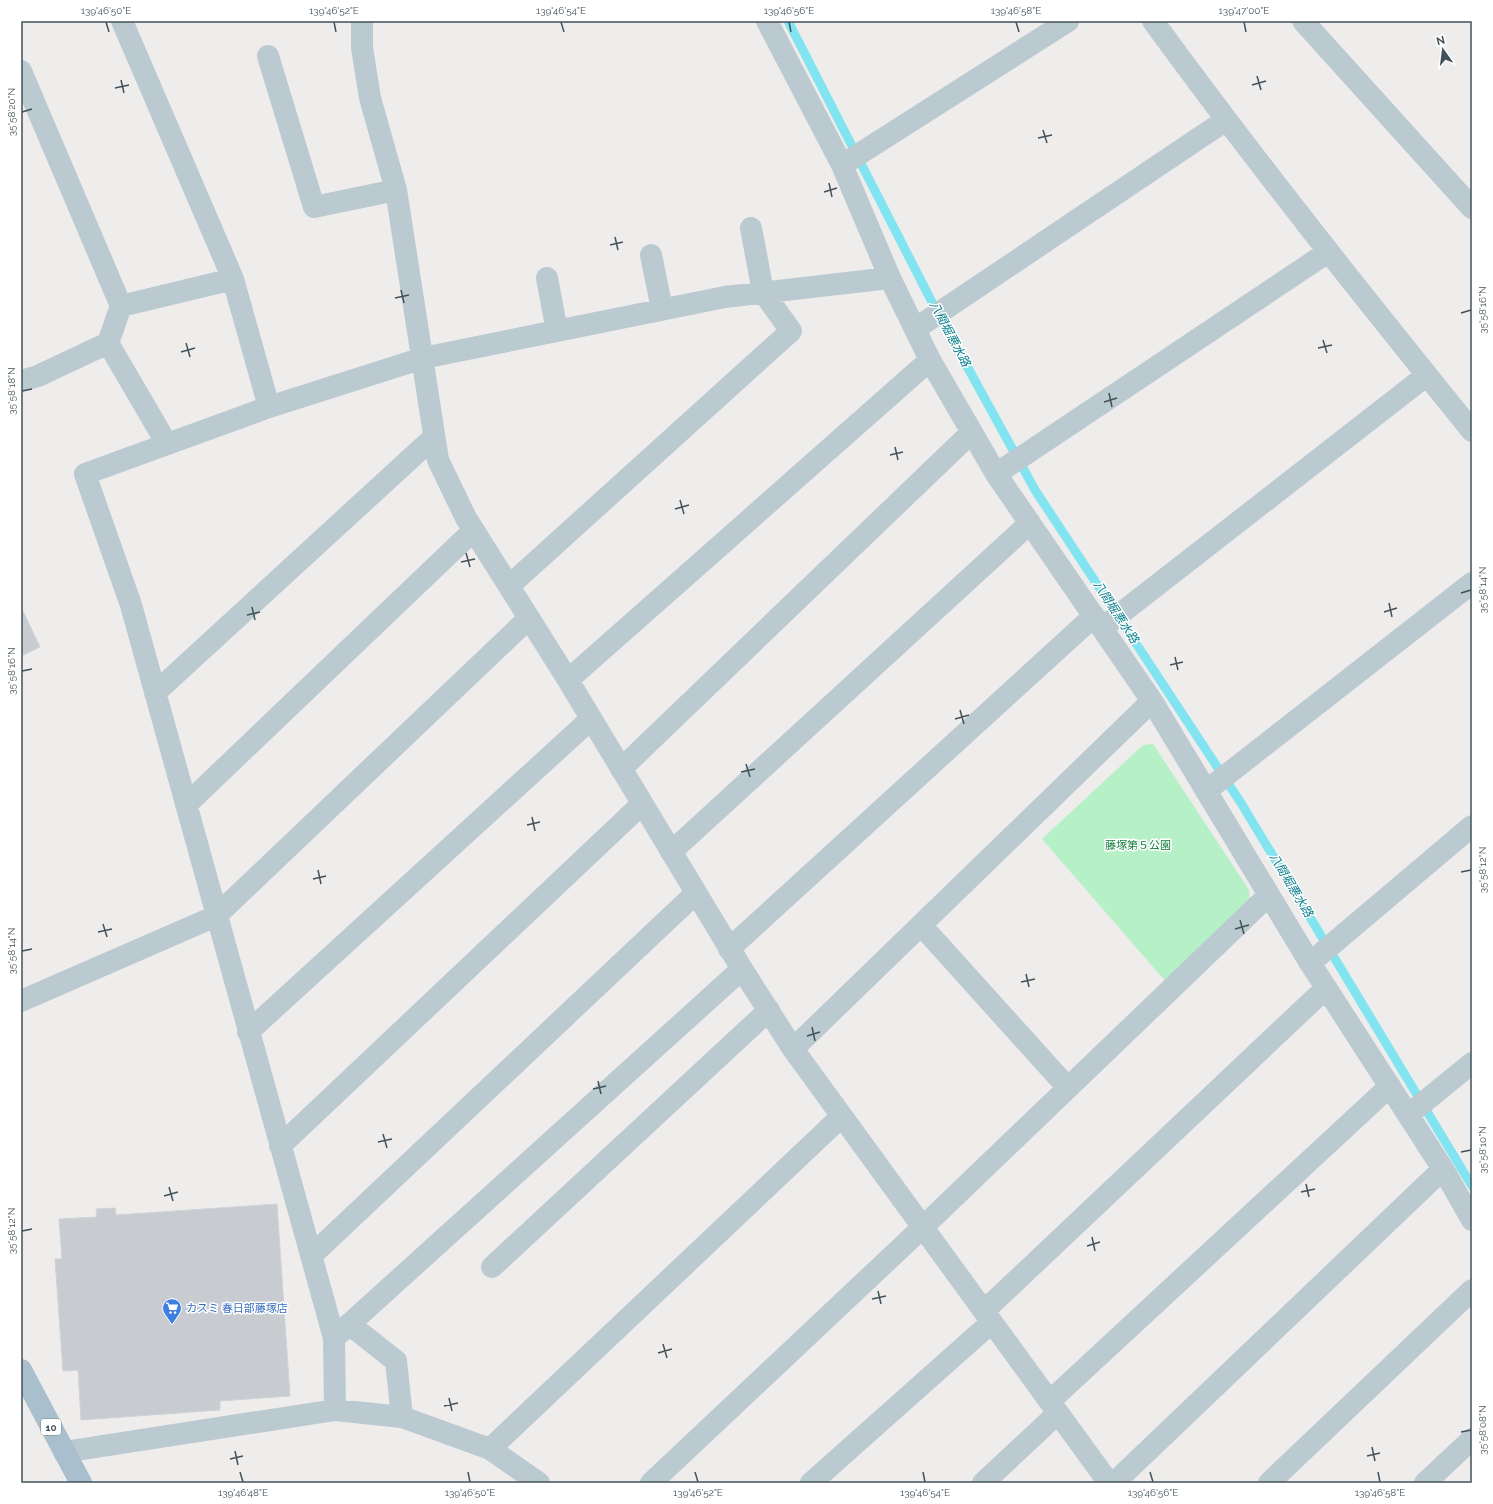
<svg xmlns="http://www.w3.org/2000/svg" width="1493" height="1504" font-family="Raleway,'Noto Sans JP',sans-serif">
<style>
.green{fill:#b6f0c7}
.lines{fill:none;stroke-linecap:round;stroke-linejoin:round}
.stream{stroke:#81e4f0;stroke-width:9}
.building{fill:#c8ccd1;stroke:#cfd3d8}
.minor{stroke:#bbc9d0;stroke-width:22}
.major{stroke:#aabfcd;stroke-width:22}
.ticks{fill:none;stroke:#43525a;stroke-width:1.5}
.labels{text-anchor:middle;stroke-width:3;stroke-linejoin:round;paint-order:stroke}
.shield{fill:#fff;stroke:#7b868c;stroke-width:1}
.shield-label{font-size:10px;font-weight:bold;fill:#43525a}
.park-label{font-size:11px;fill:#127e3d;stroke:#fff}
.shop-label{font-size:11px;fill:#366cbe;stroke:#fff;text-anchor:start}
.water-label{font-size:12px;font-style:italic;fill:#077f8d;stroke:#fff}
.neatline{fill:none;stroke:#43525a;stroke-width:1.5}
.ticks-label{font-size:10px;text-anchor:middle;fill:#43525a}
</style>
<rect width="100%" height="100%" fill="#efecec"/>
<path class="green" d="M1153 744 1249 890 1250 903 1167 983 1042 839 1143 745Z"/>
<g class="lines">
<path class="stream" d="M788 21 935 308 1035 490 1241 803 1472 1186"/>
</g>
<path class="building" d="M21 607 40 647 21 656Z
M277 1204 290 1396 220 1401V1410L81 1420 78 1370 63 1371 55 1259H62L59 1219 97 1217 96 1209 115 1208 116 1215Z"/>
<g class="lines">
<path class="minor" d="M122 21 233 279 269 407
M362 21V48L370 98 396 190 438 460 466 518 568 680 742 969 793 1049 1109 1483
M767 21 842 165 890 278 930 360 996 474 1152 701 1310 963 1443 1169 1472 1220
M1153 21C1255 161 1363 296 1472 431
M1303 21 1472 208
M268 56 314 207 396 190
M21 71 121 306
M842 165 1068 21
M651 255 662 309
M547 278 557 331
M915 329 1226 120
M108 343 167 444
M21 381 38 376 108 343 121 306 233 279
M996 474 1328 252
M509 586 791 331 763 292 751 228
M1102 628 1427 375
M568 680 930 360
M155 693 434 437
M621 769 972 432
M1206 791 1472 583
M186 805 474 530
M671 852 1030 523
M921 925 1068 1088
M729 949 1094 616
M1310 963 1472 826
M21 1001 216 916 529 618
M248 1032 591 719
M793 1049 1152 701
M1408 1115 1472 1063
M280 1146 642 804
M311 1256 696 893
M492 1267 769 1010
M984 1311 1326 988
M349 1324 396 1361 402 1417
M334 1338 742 969
M1050 1401 1390 1086
M335 1410 334 1338 131 605 85 474 269 407 423 358 725 297 890 278
M490 1449 842 1116
M64 1452 335 1410 402 1417 490 1449 539 1483
M651 1483 923 1227 1269 895
M811 1483 992 1322
M983 1483 1058 1413
M1114 1483 1443 1169
M1269 1483 1472 1290
M1425 1483 1472 1439"/>
<path class="major" d="M21 1370 81 1483"/>
</g>
<path class="ticks" d="M106 22 109 32M334 22 336 32M561 22 564 32M789 22 791 32M1016 22 1019 32M1244 22 1246 32M1257 76 1261 90M121 80 124 93M1252 85 1266 81M115 88 129 85M22 112 32 109M1043 130 1047 143M1038 138 1052 135M829 183 832 197M824 192 837 188M615 237 618 250M610 245 623 242M401 290 404 303M395 298 409 295M1461 313 1471 310M1323 340 1327 353M186 343 190 357M1318 348 1332 345M181 352 195 348M22 391 32 389M1109 393 1112 407M1104 402 1117 398M895 447 898 460M890 455 903 452M680 500 684 514M675 509 689 505M466 553 470 567M461 562 475 559M1461 593 1471 590M1389 603 1392 617M252 607 255 620M1384 612 1397 608M247 615 260 612M1175 657 1178 670M1170 665 1183 662M22 671 32 669M960 710 964 724M955 719 969 715M746 764 750 777M741 772 755 769M532 817 535 831M527 825 540 822M318 870 321 884M1461 872 1471 870M313 879 326 876M1240 920 1244 934M103 924 107 937M1235 929 1249 925M98 932 112 929M22 951 32 949M1026 974 1029 987M1021 982 1035 979M812 1027 815 1041M807 1036 820 1032M598 1081 601 1094M593 1089 606 1086M383 1134 387 1148M378 1142 392 1139M1461 1152 1471 1150M1306 1184 1309 1197M169 1187 173 1201M1301 1192 1315 1189M164 1196 178 1192M22 1231 32 1229M1092 1237 1095 1251M1087 1246 1100 1242M878 1291 881 1304M872 1299 886 1296M663 1344 667 1358M658 1353 672 1349M449 1398 452 1411M444 1406 458 1403M1461 1432 1471 1430M1372 1447 1375 1461M235 1451 238 1465M1367 1456 1380 1453M230 1459 243 1456M240 1472 243 1482M468 1472 470 1482M695 1472 698 1482M923 1472 925 1482M1150 1472 1153 1482M1378 1472 1380 1482"/>
<defs>
<symbol id="supermarket-pin" viewBox="-11 -11 22 30"><path d="M0 17L-7.5 6A9.5 9.5 0 1 1 7.5 6Z" fill="#3f7fe0" stroke="#fff"/><path d="M-6-5.5h2.5l.6 2H6L4.5 2H-2.5L-4.4-4H-6ZM-1.5 3.2a1.3 1.3 0 1 0 .1 0ZM3 3.2a1.3 1.3 0 1 0 .1 0Z" fill="#fff"/></symbol>
</defs>
<g fill-rule="evenodd">
<use href="#supermarket-pin" x="161" y="1297" width="22" height="30"/>
</g>
<g class="labels">
<rect class="shield" x="41" y="1419" width="20" height="16" rx="3"/>
<g class="shield-label">
<text x="51" y="1431">10</text>
</g>
<g class="park-label">
<text x="1138" y="849">藤塚第５公園</text>
</g>
<g class="shop-label">
<text x="186" y="1312">カスミ 春日部藤塚店</text>
</g>
<g class="water-label">
<text transform="translate(950 334) rotate(62)" y="4">八間堀悪水路</text>
<text transform="translate(1116 612) rotate(57)" y="4">八間堀悪水路</text>
<text transform="translate(1291 885) rotate(59)" y="4">八間堀悪水路</text>
</g>
</g>
<rect width="1493" height="1504" fill="none" stroke="#ffffff" stroke-width="44"/>
<g transform="translate(1443 50) rotate(346)" stroke="#ffffff" stroke-width="3" paint-order="stroke">
<path d="M0-3L7 15L0 10L-7 15Z" fill="#43525a"/>
<text y="-6" font-size="11" font-weight="bold" text-anchor="middle" fill="#43525a">N</text>
</g>
<rect x="22" y="22" width="1449" height="1460" class="neatline"/>
<g class="ticks-label">
<text x="106" y="14">139°46'50"E</text>
<text x="334" y="14">139°46'52"E</text>
<text x="561" y="14">139°46'54"E</text>
<text x="789" y="14">139°46'56"E</text>
<text x="1016" y="14">139°46'58"E</text>
<text x="1244" y="14">139°47'00"E</text>
<text transform="translate(11 112) rotate(-90)" y="4">35°58'20"N</text>
<text transform="translate(1482 310) rotate(-90)" y="4">35°58'16"N</text>
<text transform="translate(11 391) rotate(-90)" y="4">35°58'18"N</text>
<text transform="translate(1482 590) rotate(-90)" y="4">35°58'14"N</text>
<text transform="translate(11 671) rotate(-90)" y="4">35°58'16"N</text>
<text transform="translate(1482 870) rotate(-90)" y="4">35°58'12"N</text>
<text transform="translate(11 951) rotate(-90)" y="4">35°58'14"N</text>
<text transform="translate(1482 1150) rotate(-90)" y="4">35°58'10"N</text>
<text transform="translate(11 1231) rotate(-90)" y="4">35°58'12"N</text>
<text transform="translate(1482 1430) rotate(-90)" y="4">35°58'08"N</text>
<text x="243" y="1496">139°46'48"E</text>
<text x="470" y="1496">139°46'50"E</text>
<text x="698" y="1496">139°46'52"E</text>
<text x="925" y="1496">139°46'54"E</text>
<text x="1153" y="1496">139°46'56"E</text>
<text x="1380" y="1496">139°46'58"E</text>
</g>
</svg>
